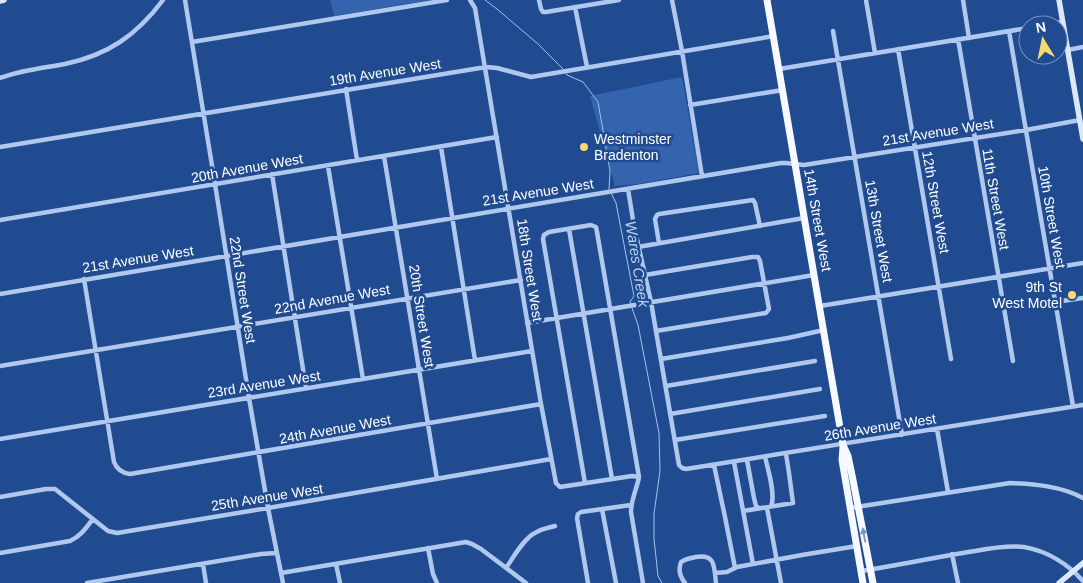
<svg xmlns="http://www.w3.org/2000/svg" width="1083" height="583" font-family="Arial,sans-serif">
<style>
.green{fill:#3464ad}
.lines{fill:none;stroke-linecap:round;stroke-linejoin:round}
.stream{stroke:#a3c2ee;stroke-width:1}
.street{stroke:#b0c8ed;stroke-width:4.5}
.secondary{stroke:#dce7fa;stroke-width:5.5}
.primary{stroke:#f6f9ff;stroke-width:7}
.oneway{fill:#8099c2}
.poi-dot{fill:#fad971;stroke:#204b90;stroke-width:2}
.labels{text-anchor:middle;stroke-width:5;stroke-linejoin:round;paint-order:stroke}
.street-label{font-size:14px;fill:#fff;stroke:#204b90}
.poi-label{font-size:14px;fill:#fff;stroke:#204b90;text-anchor:start}
.water-label{font-size:15px;font-style:italic;fill:#bcd3f4;stroke:#204b90}
</style>
<rect width="100%" height="100%" fill="#204b90"/>
<path class="green" d="M330 0H430L334 16Z
M682 77 699 173 638 184 615 186 590 96Z"/>
<g class="lines">
<path class="stream" d="M485 0 497 9 538 44 563 69
M565 72 567 75 583 82 598 102 610 171 609 189
M611 193 616 203 634 296 630 302 631 304
M632 308 638 325 659 433 660 471 654 514V539L658 576 662 583"/>
<path class="street" d="M185 0 215 184 249 398 268 508 283 583
M470 0 475 8 541 404 556 483 560 487 632 476 639 477
M539 0 541 9 543 12H546L619 0
M672 0 682 51 702 176
M866 0 875 53
M963 0 969 38
M575 7 587 67
M1044 25 1063 22
M833 31 902 435
M1009 31 1073 406
M958 39 1013 361
M192 42 447 0
M898 49 951 359
M1068 50 1083 47
M779 69 1028 28
M0 78C21 70 43 68 65 64 108 55 137 35 163 0
M346 89 357 160
M690 105 783 90
M0 147 486 67 497 68 531 77 774 36
M441 147 475 360
M384 156 437 479
M328 166 363 379
M272 174 306 388
M628 189 634 226 651 302 679 465 682 468 686 469 1083 405
M0 220 497 137
M569 229 612 479
M659 243 655 219 657 215 659 214 753 200 755 203 760 226
M638 247 804 218
M645 275 752 257H758L760 261 769 309 766 313 656 331
M84 279 114 462C117 470 122 473 130 474L541 404
M0 294 781 163H786L804 165 1026 130 1080 120
M1055 302 1083 298
M820 306 1083 263
M527 323 814 275
M661 359 788 338 824 330
M0 366 521 280
M666 386 815 361
M670 414 820 389
M937 429 948 492
M0 439 532 351
M675 440 825 416
M765 457C768 469 776 496 771 506
M747 460 754 498 756 506 759 508
M734 462 753 564
M714 465 725 517 735 568
M585 483 543 239 544 235 549 232 591 225 596 227 597 232 639 477C637 488 631 500 631 512L643 583
M0 497 46 489H55L108 531 117 533 268 508 551 459
M767 508 781 583
M850 508 1010 483C1034 484 1061 486 1083 498
M602 509 616 583
M743 511 793 503 789 473 786 454
M428 548 433 574 437 583
M0 553 70 541C81 536 86 528 93 519
M952 554 958 583
M203 564 206 583
M336 564 340 583
M506 568C513 558 524 538 535 533 541 529 548 528 555 526
M861 571C899 565 937 557 975 551 991 548 1008 545 1024 547 1047 551 1068 564 1083 581
M281 573 466 542 472 544 481 549 526 583
M715 573 727 572 737 567 802 555 857 546
M87 583 261 554 277 553
M588 583 577 518 578 514 581 512 631 505
M685 583C680 577 678 570 681 562 685 559 691 558 696 557 716 554 714 567 716 583"/>
<path class="secondary" d="M1059 0 1083 139
M0 1 4 0
M1059 583 1083 563"/>
<path class="primary" d="M767 0 843 445 848 456 852 475 873 583
M843 447 842 460 863 583"/>
</g>
<defs><path id="oneway-solid" d="M-6-.8H1V-3.2L6.5 0L1 3.2V.8H-6Z" transform="scale(1.25)"/></defs>
<use class="oneway" href="#oneway-solid" transform="translate(864 535) rotate(-100)"/>
<g class="poi-dot">
<circle cx="584" cy="147" r="5"/>
<circle cx="1072" cy="295" r="5"/>
</g>
<g class="labels">
<g class="street-label">
<text transform="translate(385 72) rotate(-9)" y="5">19th Avenue West</text>
<text transform="translate(938 132) rotate(-9)" y="5">21st Avenue West</text>
<text transform="translate(247 168) rotate(-10)" y="5">20th Avenue West</text>
<text transform="translate(538 192) rotate(-9)" y="5">21st Avenue West</text>
<text transform="translate(996 199) rotate(80)" y="5">11th Street West</text>
<text transform="translate(936 202) rotate(80)" y="5">12th Street West</text>
<text transform="translate(1052 217) rotate(80)" y="5">10th Street West</text>
<text transform="translate(818 220) rotate(80)" y="5">14th Street West</text>
<text transform="translate(879 231) rotate(80)" y="5">13th Street West</text>
<text transform="translate(138 259) rotate(-9)" y="5">21st Avenue West</text>
<text transform="translate(530 270) rotate(81)" y="5">18th Street West</text>
<text transform="translate(243 290) rotate(81)" y="5">22nd Street West</text>
<text transform="translate(332 299) rotate(-10)" y="5">22nd Avenue West</text>
<text transform="translate(422 316) rotate(81)" y="5">20th Street West</text>
<text transform="translate(264 384) rotate(-9)" y="5">23rd Avenue West</text>
<text transform="translate(880 427) rotate(-9)" y="5">26th Avenue West</text>
<text transform="translate(335 429) rotate(-10)" y="5">24th Avenue West</text>
<text transform="translate(267 497) rotate(-9)" y="5">25th Avenue West</text>
</g>
<g class="poi-label">
<text x="594" y="144">Westminster<tspan x="594" dy="16">Bradenton</tspan></text>
<text x="1062" y="292" text-anchor="end">9th St<tspan x="1062" dy="16">West Motel</tspan></text>
</g>
<g class="water-label">
<text transform="translate(637 264) rotate(81)" y="5">Wares Creek</text>
</g>
</g>
<g transform="translate(1043 40) rotate(350)"><circle r="24" fill="#204b90" stroke="#7993bc"/>
<path d="M0-4L9 19L0 12L-9 19Z" fill="#fad971"/>
<text y="-8" font-size="14" font-weight="bold" text-anchor="middle" fill="#ffffff">N</text>
</g>
</svg>
